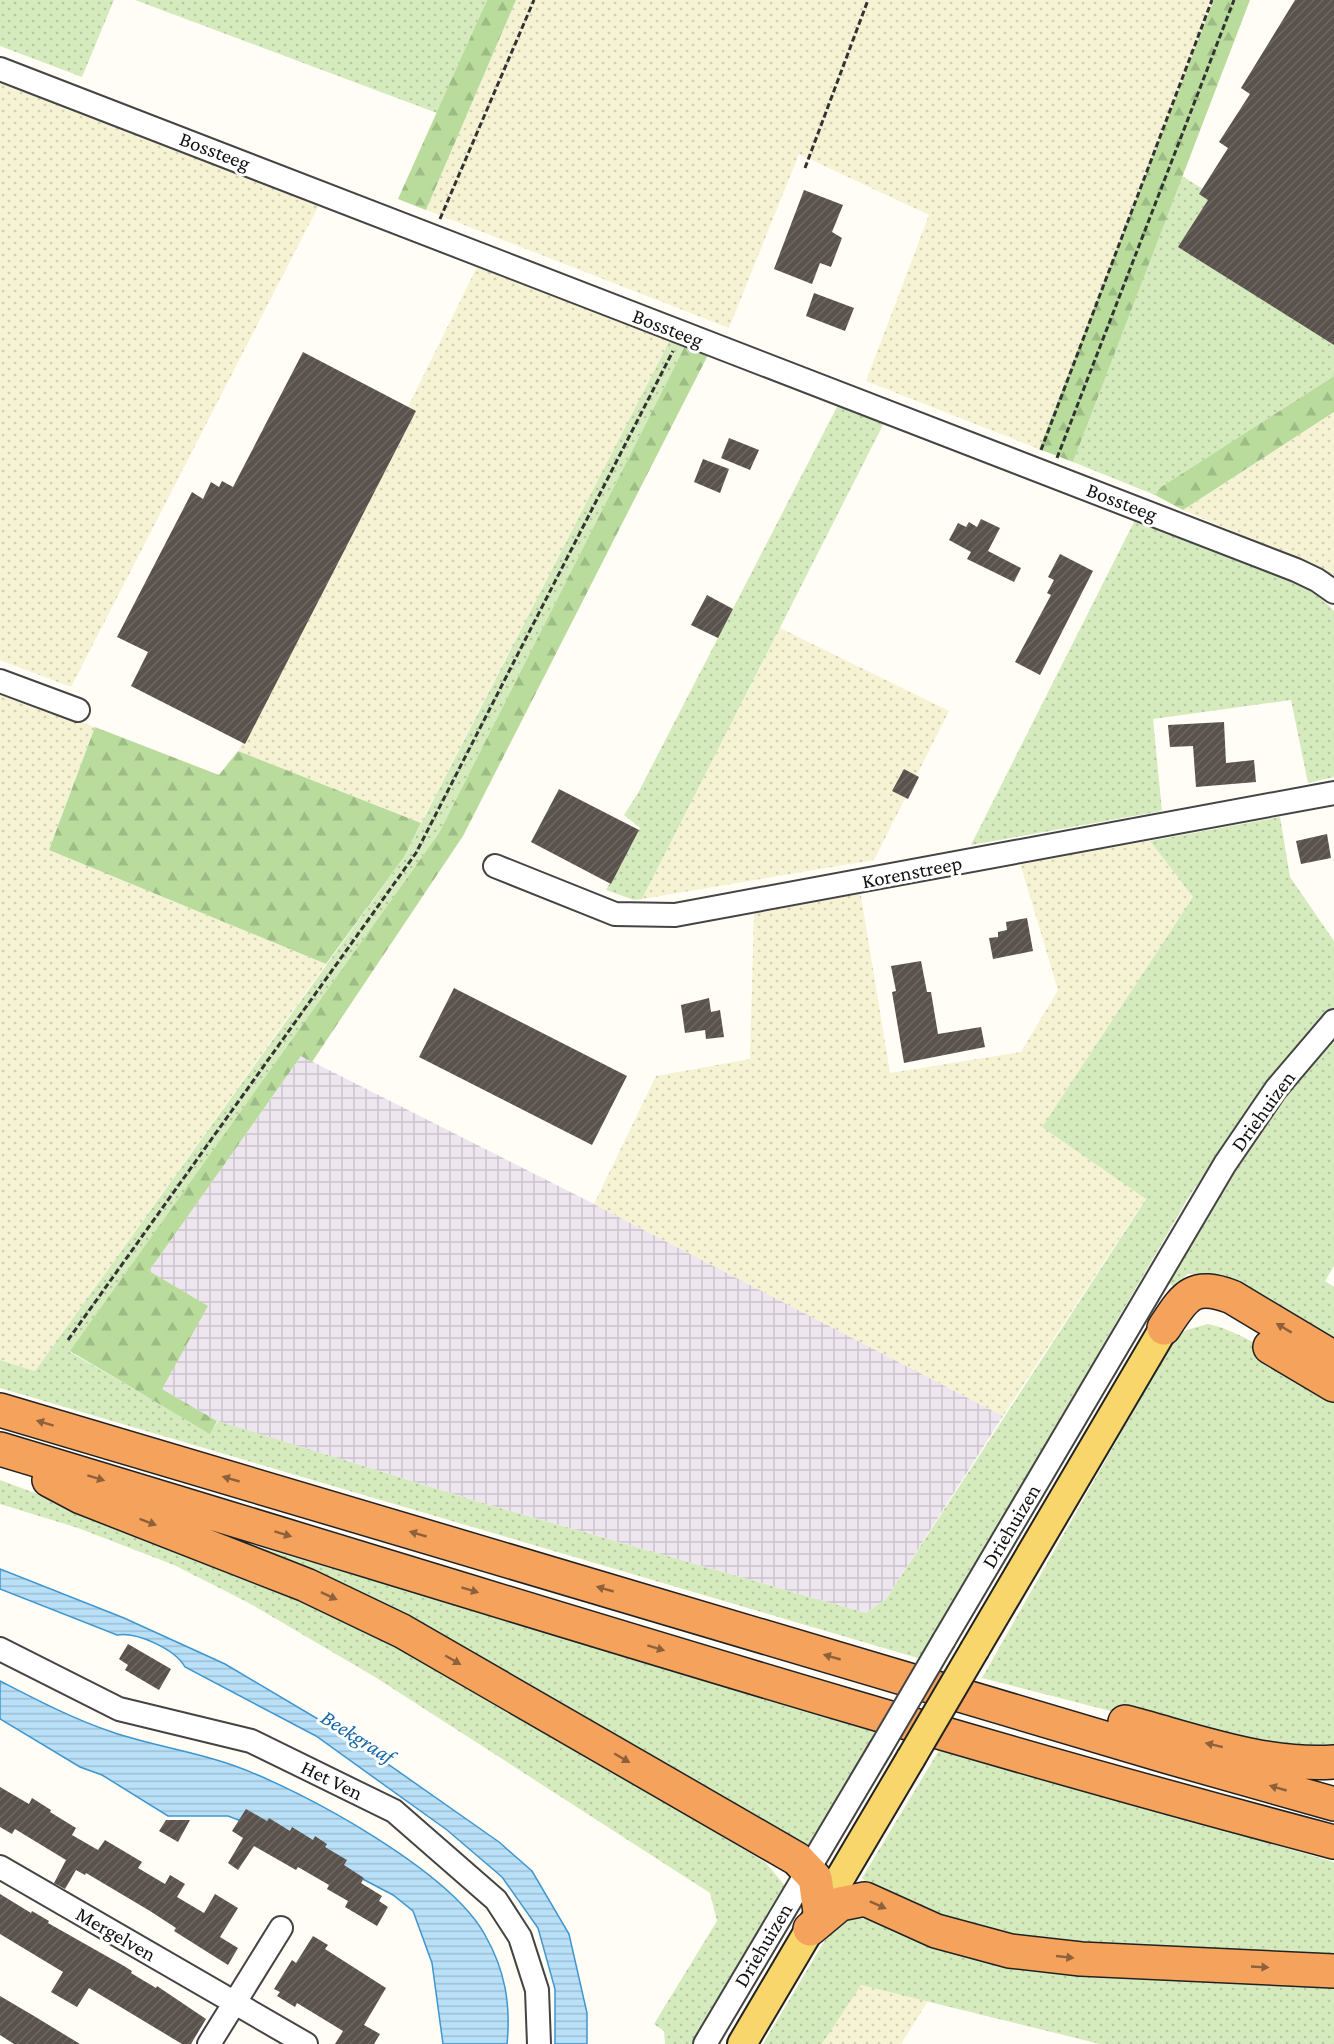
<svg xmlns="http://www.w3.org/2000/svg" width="1334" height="2044" font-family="'Crimson Pro',serif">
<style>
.industrial{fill:url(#industrial-grid)}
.farmland{fill:url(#farmland-dots)}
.grass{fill:url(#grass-dots)}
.forest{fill:url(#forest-firs)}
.water{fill:url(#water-rules);stroke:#3f96cf;stroke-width:1.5}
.building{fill:url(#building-hatch)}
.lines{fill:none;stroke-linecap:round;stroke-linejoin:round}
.minor-casing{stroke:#444;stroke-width:26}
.major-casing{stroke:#222;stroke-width:32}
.highway-casing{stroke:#222;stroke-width:36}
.path{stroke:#333;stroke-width:3;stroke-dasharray:6 3;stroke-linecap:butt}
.minor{stroke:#fff;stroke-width:22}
.major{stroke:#f9d66b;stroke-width:28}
.highway{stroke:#f5a25d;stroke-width:33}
.minor-bridge-casing{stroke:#444;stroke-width:26;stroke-linecap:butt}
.major-bridge-casing{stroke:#222;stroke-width:32;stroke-linecap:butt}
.minor-bridge{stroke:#fff;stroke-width:22}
.major-bridge{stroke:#f9d66b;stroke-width:28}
.oneway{fill:#8e613b}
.labels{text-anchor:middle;stroke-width:6;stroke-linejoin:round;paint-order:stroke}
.street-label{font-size:21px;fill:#111;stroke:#fff}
.water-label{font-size:22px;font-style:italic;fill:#1768a6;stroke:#fff}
</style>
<defs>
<pattern id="industrial-grid" width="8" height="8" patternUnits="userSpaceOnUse" patternTransform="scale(1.5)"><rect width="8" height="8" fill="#eee6ef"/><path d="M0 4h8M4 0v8" fill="none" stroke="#cbc4cc"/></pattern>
<pattern id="farmland-dots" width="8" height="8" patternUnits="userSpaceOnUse" patternTransform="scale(1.5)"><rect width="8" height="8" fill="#f6f3d4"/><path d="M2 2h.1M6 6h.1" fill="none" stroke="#d2cfb5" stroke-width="1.8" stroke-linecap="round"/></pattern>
<pattern id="grass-dots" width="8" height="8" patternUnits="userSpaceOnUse" patternTransform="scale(1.5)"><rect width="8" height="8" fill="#d5ebbd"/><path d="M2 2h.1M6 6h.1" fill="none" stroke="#b6c8a1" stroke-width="1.8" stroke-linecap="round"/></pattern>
<pattern id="forest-firs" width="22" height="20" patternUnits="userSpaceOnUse" patternTransform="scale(1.5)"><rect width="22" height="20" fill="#b9dc9c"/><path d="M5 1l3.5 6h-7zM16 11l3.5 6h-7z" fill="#9ebc85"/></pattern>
<pattern id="water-rules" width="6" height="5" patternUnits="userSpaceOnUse" patternTransform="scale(1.5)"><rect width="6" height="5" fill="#b9e0f7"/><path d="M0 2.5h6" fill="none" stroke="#9ebfd3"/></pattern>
<pattern id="building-hatch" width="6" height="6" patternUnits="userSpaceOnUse" patternTransform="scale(1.5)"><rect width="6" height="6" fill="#5a524d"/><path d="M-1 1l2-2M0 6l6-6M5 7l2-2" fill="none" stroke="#6d6662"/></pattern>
</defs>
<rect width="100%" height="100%" fill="#fffdf5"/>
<path class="industrial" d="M301 1056 594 1204 1003 1416 886 1599 866 1613 486 1504 217 1421 162 1389 149 1271Z"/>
<path class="farmland" d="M516 0H1214L1039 449 866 381 929 215 799 154 729 328 426 210Z
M0 76 321 201 71 687 0 660Z
M479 263 671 338 421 823 238 751Z
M1334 412V575L1183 510Z
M780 628 949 711 874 860 642 899Z
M0 691 95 727 49 850 326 964 35 1371 0 1360Z
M1150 841 1193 897 1042 1127 1146 1198 1003 1416 594 1204 656 1076 750 1059 754 911 860 890 890 1073 1021 1052 1058 990 1019 860Z
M861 1985 928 2001 901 2044H822Z"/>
<path class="grass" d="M0 0H114L82 77 0 46Z
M135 0H487L437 113Z
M1182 176 1334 271V376L1161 487 1155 495 1073 462Z
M671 338 686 344 439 833 70 1352 210 1433 218 1421 486 1504 866 1613 886 1599 1146 1199 1042 1127 1193 897 1150 841 1280 817 1290 877 1334 941V1010L1280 1068 1241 1118 1187 1200 921 1659 0 1388V1360L35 1371 404 857Z
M839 403 885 421 642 899 634 900 606 890 640 828 624 815 638 793Z
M1136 518C1189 539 1298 570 1334 611V777L1308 783 1291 700 1153 719 1162 811 971 845Z
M1334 1031V1266L1325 1281 1334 1287V1348L1209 1274H1188L1173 1286 1168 1283 1280 1091Z
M1208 1324C1247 1332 1298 1371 1334 1392V1752L1208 1736 982 1678 1175 1338 1186 1330Z
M0 1480 255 1575 460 1678 765 1862 786 1887 693 2044H665L664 2031 654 2024 717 1921 710 1893 375 1677 247 1602 174 1565 78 1528 0 1504Z
M259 1547 879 1729 806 1854Z
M941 1747 1334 1862V1957L1027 1945 974 1936 875 1890 862 1878Z
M840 1915 871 1920 933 1948 982 1960 1334 1984V2044H1100L861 1985 822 2044H763Z"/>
<path class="forest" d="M487 0H516L426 210 398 199Z
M1214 0H1250L1073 462 1039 449Z
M686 344 709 353 463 836 312 1062 301 1056 149 1271 208 1306 162 1389 217 1421 210 1434 70 1351 439 833Z
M1334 376V412L1183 510 1155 495 1161 487Z
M95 727 219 775 238 751 421 823 404 857 326 964 49 850Z"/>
<path class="water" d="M0 1569 124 1618 225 1664 355 1741 499 1842 532 1871 569 1934 587 2013V2044H555V1989L538 1928 502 1877 447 1830 316 1736 185 1667C175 1649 137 1632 117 1635L0 1589Z
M0 1681C37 1700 73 1719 112 1732 152 1746 195 1751 235 1766 304 1791 450 1871 485 1935 505 1970 511 2004 507 2044H443L432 1963 413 1911 393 1895 283 1837 228 1816H168L102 1775 80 1767 0 1719Z"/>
<path class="building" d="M1295 0H1334V345L1178 247 1208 200 1199 194 1228 148 1219 142 1250 94 1241 88Z
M804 190 843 205 832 232 842 238 831 267 820 263 812 284 774 269Z
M814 293 854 308 845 331 806 316Z
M303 352 416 411 245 744 131 686 148 652 117 637 192 492 203 499 211 482 219 487 222 481 233 487Z
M729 438 759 450 750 470 721 458Z
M703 459 729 469 720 493 694 482Z
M981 519 1000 528 988 551 1021 568 1014 582 967 559 971 552 949 540 958 523 966 527 969 522 977 527Z
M1060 554 1093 571 1040 675 1015 662 1051 595 1047 593 1054 580 1048 577Z
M707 595 733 609 718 638 691 625Z
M1224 722 1226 763 1254 760 1256 782 1196 787 1193 746 1170 747 1168 725Z
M904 769 919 777 908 799 892 791Z
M559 789 639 830 611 884 531 842Z
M1327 834 1331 858 1301 864 1296 841Z
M1027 918 1033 951 993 959 989 938 998 937V932L1007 930 1006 922Z
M921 961 927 992H931L938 1034 981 1027 985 1047 904 1063 892 992 896 991 891 966Z
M454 988 627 1076 592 1145 419 1057Z
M709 998 711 1012 720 1010 724 1037 706 1039 705 1030 685 1033 681 1005Z
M128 1644 171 1669 159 1690 125 1670 128 1665 119 1659Z
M0 1787 29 1804 32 1798 51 1810 50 1812 76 1828 72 1835 98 1850 105 1840 142 1862 138 1868 165 1884 170 1875 185 1884 177 1897 204 1913 215 1894 238 1908 220 1937 238 1948 228 1965 174 1931 176 1928 150 1911 86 1873 85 1875 76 1870 65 1889 54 1883 66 1860 15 1829 12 1834 0 1827Z
M246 1809 267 1821 269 1818 290 1831 292 1827 313 1840 315 1836 327 1844 325 1847 347 1860 344 1865 364 1878 361 1883 382 1896 379 1901 388 1907 377 1926 345 1907 348 1901 327 1889 329 1885 298 1867 296 1870 254 1846 238 1870 228 1863 243 1838 232 1831Z
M166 1820H190L178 1842 159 1831Z
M0 1894 31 1913 32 1911 49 1921 48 1923 124 1966 132 1971 131 1973 156 1988 157 1986 206 2019 191 2044H182L89 1988 77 2007 51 1992 63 1972 0 1934Z
M313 1936 328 1945 325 1949 386 1988 364 2025 380 2034 374 2044H335L343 2031 297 2003 295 2007 277 1996 280 1992 274 1989 292 1960 296 1963Z
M0 1996 34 2016 80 2044H14L0 2035Z"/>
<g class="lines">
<defs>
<path id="minor" d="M0 69 1296 570 1317 580 1334 592
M0 681 78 710
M495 866 615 914 675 915 1334 793
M944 1640 1225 1164 1276 1089 1334 1021
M0 1649 119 1709 251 1741 394 1811 496 1900 520 1937 537 1990 539 2044
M0 1867 306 2044
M209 2044 281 1928
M705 2044 880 1749"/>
<path id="major" d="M975 1649 1164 1328
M742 2044 911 1758"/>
<path id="highway" d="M1164 1328C1185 1296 1192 1282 1232 1297L1334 1358
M1270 1347 1334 1385
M0 1410 1165 1756 1334 1804
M0 1449C444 1582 886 1724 1334 1842
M49 1480 81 1497 306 1585 402 1631 797 1859 815 1878 820 1912
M1125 1722C1191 1739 1264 1767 1334 1762
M810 1929 840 1904 865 1899 936 1931 1010 1951 1081 1959 1334 1971"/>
</defs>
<use href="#minor" class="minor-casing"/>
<use href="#major" class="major-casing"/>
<use href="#highway" class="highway-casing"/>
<path class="path" d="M805 168 868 0
M440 219 534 0
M1041 450 1212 0
M1057 458 1234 0
M68 1340 416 853 673 351"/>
<use href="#minor" class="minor"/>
<use href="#major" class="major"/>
<use href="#highway" class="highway"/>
<defs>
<path id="minor-bridge" d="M880 1749 944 1640"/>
<path id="major-bridge" d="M911 1758 975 1649"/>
</defs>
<use href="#minor-bridge" class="minor-bridge-casing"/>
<use href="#major-bridge" class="major-bridge-casing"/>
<use href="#minor-bridge" class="minor-bridge"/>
<use href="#major-bridge" class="major-bridge"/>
</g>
<defs><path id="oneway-solid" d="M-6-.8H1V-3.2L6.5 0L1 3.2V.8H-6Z" transform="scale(1.5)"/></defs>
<g class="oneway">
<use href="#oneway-solid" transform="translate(1284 1328) rotate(-149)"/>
<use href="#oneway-solid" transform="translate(45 1423) rotate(-163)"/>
<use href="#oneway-solid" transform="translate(96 1478) rotate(17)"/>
<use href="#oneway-solid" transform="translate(231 1479) rotate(-164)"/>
<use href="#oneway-solid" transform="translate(148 1522) rotate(21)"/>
<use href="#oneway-solid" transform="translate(283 1534) rotate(17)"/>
<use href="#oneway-solid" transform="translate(418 1534) rotate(-164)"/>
<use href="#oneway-solid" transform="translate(605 1589) rotate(-164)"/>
<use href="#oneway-solid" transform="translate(470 1590) rotate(17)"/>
<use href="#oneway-solid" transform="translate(329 1596) rotate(25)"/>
<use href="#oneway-solid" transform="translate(656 1648) rotate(17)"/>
<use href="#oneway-solid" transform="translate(832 1657) rotate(-164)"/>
<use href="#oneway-solid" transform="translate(453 1660) rotate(30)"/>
<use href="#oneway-solid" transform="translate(1214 1745) rotate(-166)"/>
<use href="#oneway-solid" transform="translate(622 1758) rotate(30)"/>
<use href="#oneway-solid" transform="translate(1278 1788) rotate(-164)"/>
<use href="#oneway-solid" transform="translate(878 1905) rotate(24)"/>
<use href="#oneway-solid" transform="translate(1065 1957) rotate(6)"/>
<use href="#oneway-solid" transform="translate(1260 1967) rotate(3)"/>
</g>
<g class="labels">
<g class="street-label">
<text transform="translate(215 151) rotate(21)" y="7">Bossteeg</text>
<text transform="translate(668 328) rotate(21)" y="7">Bossteeg</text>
<text transform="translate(1122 502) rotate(21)" y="7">Bossteeg</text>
<text transform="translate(912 872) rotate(-11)" y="7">Korenstreep</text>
<text transform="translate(1263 1111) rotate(-54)" y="7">Driehuizen</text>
<text transform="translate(1011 1526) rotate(-59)" y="7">Driehuizen</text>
<text transform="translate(332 1780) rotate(26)" y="7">Het Ven</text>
<text transform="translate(116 1934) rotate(30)" y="7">Mergelven</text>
<text transform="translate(763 1945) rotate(-59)" y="7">Driehuizen</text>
</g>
<g class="water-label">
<text transform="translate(358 1736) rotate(32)" y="8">Beekgraaf</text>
</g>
</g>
</svg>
